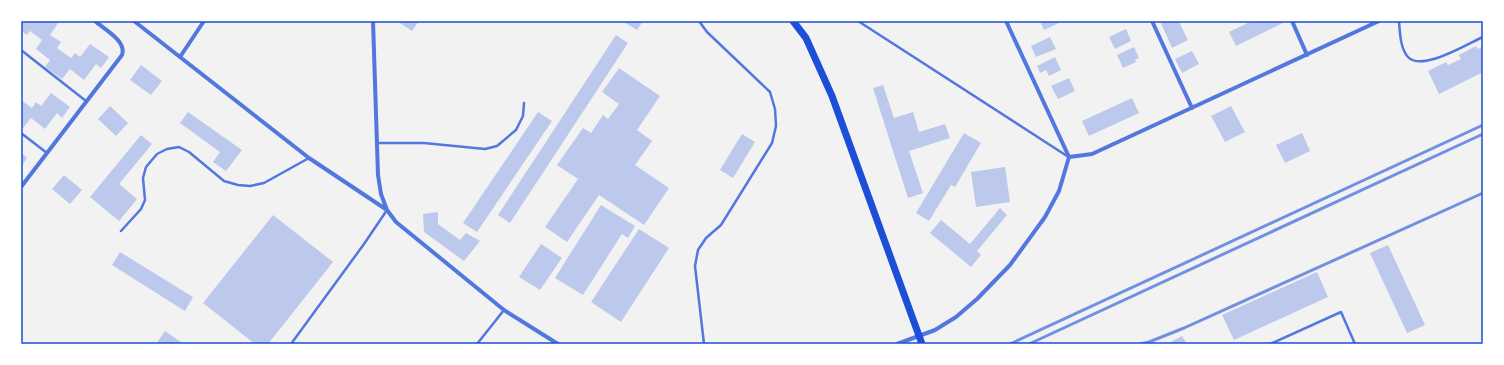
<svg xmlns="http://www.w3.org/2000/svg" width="1504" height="365" font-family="Mulish,sans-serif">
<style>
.building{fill:#bdc9ec}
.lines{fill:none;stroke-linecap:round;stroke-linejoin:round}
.service{stroke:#5277de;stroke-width:2.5}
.minor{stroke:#5277de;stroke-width:4}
.secondary{stroke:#1d4ed8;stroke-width:7}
.rail{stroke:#7290e2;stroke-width:3}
.neatline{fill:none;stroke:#1d4ed8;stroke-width:1.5}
</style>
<rect width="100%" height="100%" fill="#f2f2f2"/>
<path class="building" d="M21 21H55L58 23 50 35 61 42 57 48 71 58 75 53 80 57 90 44 109 57 101 68 96 64 84 80 70 69 62 79 45 67 50 60 36 49 42 40 30 31 27 35 21 31Z
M397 21H419L412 31Z
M622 21H643L637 30Z
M1040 21H1063L1044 30Z
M1160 21H1182L1179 22 1188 40 1172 48Z
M1252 21H1287L1236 46 1229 32Z
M1126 29 1131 41 1115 49 1109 37Z
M616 35 628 43 510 223 498 215Z
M1050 37 1056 49 1036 57 1031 46Z
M1476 46 1478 49 1483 46V72L1439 94 1428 71 1446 62 1448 65 1461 59 1459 55Z
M1134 47 1139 58 1135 60 1136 62 1123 68 1117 55Z
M1192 51 1199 64 1182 73 1175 59Z
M1055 57 1061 70 1049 76 1046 70 1040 73 1037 66Z
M141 65 162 81 151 95 130 80Z
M619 68 660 96 637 130 652 141 635 165 669 188 644 225 599 195 567 242 545 227 578 179 557 165 583 128 591 133 603 115 608 119 619 104 602 92Z
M1069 78 1075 91 1058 99 1051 86Z
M883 85 894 118 913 112 919 132 945 124 950 138 909 151 923 193 908 198 873 88Z
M51 93 70 107 62 118 57 113 45 129 31 118 23 128 21 127V100L32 108 36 102 41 106Z
M1132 98 1139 113 1089 136 1082 121Z
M110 106 128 123 116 136 98 119Z
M1231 106 1245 132 1225 142 1211 116Z
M188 112 242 150 226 171 213 162 220 152 180 123Z
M538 112 552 121 477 232 463 223Z
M964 133 981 143 955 187 951 185 929 221 916 213Z
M1302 133 1310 151 1285 163 1276 145Z
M742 134 755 142 733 178 720 170Z
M141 135 152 144 119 184 137 199 119 221 90 197Z
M21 153 27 158 21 167Z
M1005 167 1010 202 976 207 971 172Z
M64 175 82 190 70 204 52 189Z
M601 205 635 226 628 238 622 234 583 295 555 278Z
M1000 208 1007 215 977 251 981 255 971 267 930 233 941 220 970 244Z
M438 212V224L460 240 466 233 480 241 464 261 424 232 423 214Z
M273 215 333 262 268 344H255L203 303Z
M639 229 669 248 621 322 591 302Z
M541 244 562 258 540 290 519 277Z
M1388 245 1425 325 1407 333 1370 253Z
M120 252 193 297 185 311 112 265Z
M1317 272 1328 297 1234 340 1222 315Z
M165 331 184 344H156Z
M1182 336 1187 344H1167Z"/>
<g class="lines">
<path class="service" d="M699 21 707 32 770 92 775 109 776 126 772 143 721 225 706 238 698 250 695 266 704 344
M858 21 1067 156
M1399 21C1400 32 1400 48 1408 57 1422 72 1467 44 1483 37
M21 50 86 101
M21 133 47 153
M377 143H424L485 149 497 146 516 130 523 116 524 103
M121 231 141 209 145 200 143 178 146 167 157 154 167 149 179 147 189 152 224 181 238 185 250 186 264 183 309 158
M291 344 364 244 387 210
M477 344 504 310
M1270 344 1341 312 1355 344"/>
<path class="minor" d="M134 21 309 158 387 210 396 222 504 310 558 344
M373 21 378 175 381 194 387 210
M1006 21 1069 157
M1152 21 1192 108
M1292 21 1307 55
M180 57 204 21
M1069 157 1092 154 1379 21
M21 187 122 55C127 41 104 29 95 21
M897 344 935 330 956 317 977 299 1010 265 1045 217 1059 191 1069 157"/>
<path class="secondary" d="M793 21 806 38 832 96 922 344"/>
<path class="rail" d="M1010 344 1483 125
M1029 344 1483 134
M1140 344 1149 342 1184 328 1483 193"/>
</g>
<rect width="1504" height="365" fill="none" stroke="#ffffff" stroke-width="44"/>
<rect x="22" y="22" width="1460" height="321" class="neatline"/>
</svg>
